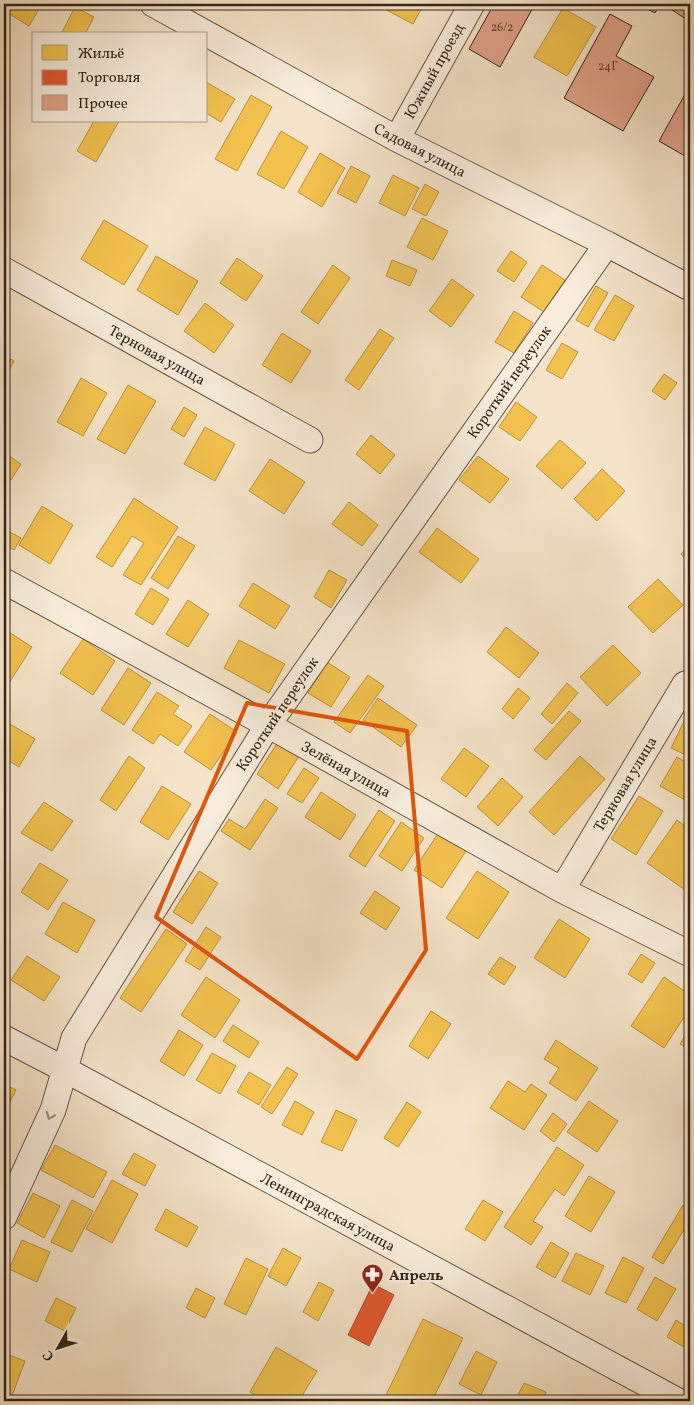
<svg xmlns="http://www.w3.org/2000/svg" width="694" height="1405" font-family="Vollkorn,serif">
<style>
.homes{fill:#f2c14e;stroke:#b9923e}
.shops{fill:#e4572e;stroke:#af4827}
.building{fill:#e1a18a;stroke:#342518}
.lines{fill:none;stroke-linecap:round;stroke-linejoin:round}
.minor-casing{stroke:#645544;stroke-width:27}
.minor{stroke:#f8eddc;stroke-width:25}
.oneway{stroke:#96897a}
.marked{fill:none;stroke:#df560d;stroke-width:4;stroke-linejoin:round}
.labels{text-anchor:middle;stroke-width:5;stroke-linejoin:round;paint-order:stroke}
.number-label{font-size:12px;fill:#5f4434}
.street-label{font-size:15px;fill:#342518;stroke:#f8eddc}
.poi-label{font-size:15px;font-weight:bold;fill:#342518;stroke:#f8eddc;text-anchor:start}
</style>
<rect width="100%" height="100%" fill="#f5e4c9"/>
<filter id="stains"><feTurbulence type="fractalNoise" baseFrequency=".004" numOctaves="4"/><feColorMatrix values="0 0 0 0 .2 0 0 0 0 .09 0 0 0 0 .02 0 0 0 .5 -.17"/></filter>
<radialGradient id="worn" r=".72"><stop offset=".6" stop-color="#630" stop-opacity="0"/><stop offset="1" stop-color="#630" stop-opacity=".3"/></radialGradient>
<path class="homes" d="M10 4H42L29 26 6 12Z
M375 4H424L413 24Z
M75 7 94 17 85 34H61Z
M563 8 596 27 567 76 534 57Z
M206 82 235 99 221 122 206 113Z
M251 95 272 107 237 171 215 159Z
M94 121H119L96 162 77 151Z
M281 131 308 147 284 189 257 174Z
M320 153 345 168 322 207 298 192Z
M351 166 370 176 356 203 337 193Z
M393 175 419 188 405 216 379 203Z
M425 184 439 192 426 216 412 209Z
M422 218 448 231 433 260 407 247Z
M104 220 148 246 124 285 81 259Z
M511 251 527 262 514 282 497 271Z
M156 256 198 281 178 315 137 290Z
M237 258 263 276 246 301 220 283Z
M392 260 417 270 410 286 386 276Z
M333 265 350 278 318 324 301 312Z
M542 265 565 280 544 312 521 297Z
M452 279 474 295 451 327 429 311Z
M596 286 608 293 588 327 576 320Z
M615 295 634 306 614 341 594 330Z
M205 303 234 325 214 353 184 331Z
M514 311 533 323 514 353 495 342Z
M380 329 394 338 359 390 345 380Z
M282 333 311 351 291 383 262 365Z
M562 343 578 352 562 379 546 370Z
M4 355 14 361 4 380Z
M664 374 677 383 665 400 652 391Z
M81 378 107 393 83 436 57 422Z
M128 385 156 401 125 454 97 439Z
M516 402 537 417 520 441 499 427Z
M184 407 197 415 184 437 171 429Z
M205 427 235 444 215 481 184 464Z
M371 435 395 455 380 474 356 454Z
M560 440 586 463 562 489 536 466Z
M9 456 21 464 11 480 4 476V465Z
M478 456 509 479 490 503 459 480Z
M270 459 305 482 284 514 249 491Z
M602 469 625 491 597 521 574 499Z
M134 498 178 527 141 585 123 575 144 543 132 536 112 567 96 557Z
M349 502 378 525 362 546 332 524Z
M42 506 73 525 50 564 19 545Z
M437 528 479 559 461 583 419 552Z
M4 529 21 538 14 550 4 545Z
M178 536 195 546 168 589 151 578Z
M690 545V564L681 554Z
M329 570 347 580 331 608 314 597Z
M658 579 683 605 653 633 628 607Z
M253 583 290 606 275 629 239 606Z
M151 588 169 599 153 625 135 614Z
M188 600 209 614 188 647 166 634Z
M506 627 539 653 519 678 487 652Z
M4 629 32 647 9 683 4 680Z
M83 639 115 661 93 695 60 673Z
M239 640 285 664 269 693 224 668Z
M613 645 641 673 607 706 580 677Z
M327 662 350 677 331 707 308 693Z
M128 668 151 683 124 725 101 710Z
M368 675 384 686 350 733 334 722Z
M567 683 578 693 552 724 541 714Z
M518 688 530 698 513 719 502 709Z
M157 692 179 706 173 714 192 726 178 746 160 734 153 744 132 730Z
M378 698 417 725 401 747 363 720Z
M569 711 581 721 546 760 534 750Z
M688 713 690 714V757L671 748Z
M210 714 237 732 211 770 184 752Z
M10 724 35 739 19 767 4 758V734Z
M278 742 299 756 278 789 257 774Z
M464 748 489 766 466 797 441 779Z
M129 756 145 768 116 811 100 800Z
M580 756 605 779 554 835 529 812Z
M677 757 690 765V789L685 800 660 786Z
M304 768 319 778 302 803 287 794Z
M502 778 523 797 498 826 477 807Z
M162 786 191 804 168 840 140 822Z
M321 792 356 815 340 840 305 817Z
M639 796 663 811 636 855 611 839Z
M265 799 278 808 250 850 221 831 229 819 245 829Z
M44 802 73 821 52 851 21 833Z
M379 810 395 821 365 867 349 856Z
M677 820 690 830V882L685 890 647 863Z
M401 822 424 838 402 871 379 856Z
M439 832 466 851 442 888 414 870Z
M40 863 68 880 48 910 21 892Z
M199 871 218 883 192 924 173 912Z
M477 871 509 892 478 939 446 918Z
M375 891 400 908 386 930 360 913Z
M63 902 95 920 77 953 45 934Z
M559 919 590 939 565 978 534 958Z
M206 927 221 937 200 970 185 961Z
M166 929 187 944 141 1012 120 998Z
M641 954 655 963 642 983 628 974Z
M27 956 60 977 44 1001 11 980Z
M500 957 516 967 504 985 488 974Z
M206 977 240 1000 215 1038 181 1015Z
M664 977 690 995V1008L664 1048 631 1026Z
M431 1011 451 1024 428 1059 409 1046Z
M233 1025 259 1042 249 1058 223 1041Z
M690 1027V1050L680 1044Z
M179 1030 203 1045 184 1076 160 1061Z
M556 1040 598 1068 576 1101 549 1083 559 1068 544 1059Z
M212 1053 236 1066 220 1094 196 1080Z
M287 1067 298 1074 272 1114 261 1107Z
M249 1072 271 1085 259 1105 237 1092Z
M508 1081 525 1092 531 1084 547 1095 524 1130 490 1108Z
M4 1084 16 1090 4 1114Z
M295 1101 314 1112 302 1135 282 1125Z
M589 1101 618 1121 597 1152 567 1132Z
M407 1102 421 1112 398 1147 384 1138Z
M336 1110 357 1120 342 1151 321 1142Z
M553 1113 567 1124 554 1142 540 1131Z
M55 1145 107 1172 93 1198 41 1170Z
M557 1147 584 1165 564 1196 555 1189 533 1221 543 1227 531 1245 504 1227Z
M134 1153 156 1165 145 1186 122 1174Z
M589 1176 615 1192 591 1232 565 1216Z
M112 1180 138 1194 112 1243 86 1229Z
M33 1193 60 1206 44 1238 17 1223Z
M72 1200 93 1211 72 1252 51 1242Z
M483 1200 503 1212 485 1241 465 1229Z
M683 1205 690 1210V1220L663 1264 652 1257Z
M166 1209 198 1227 187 1247 155 1230Z
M22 1240 50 1252 37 1282 9 1269Z
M551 1242 569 1253 555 1278 536 1267Z
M283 1248 301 1258 286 1286 268 1276Z
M576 1253 604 1266 590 1295 562 1281Z
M623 1257 644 1268 626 1303 605 1293Z
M246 1258 268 1269 246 1315 224 1304Z
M655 1277 676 1289 657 1321 637 1309Z
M319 1282 334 1290 318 1321 303 1312Z
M196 1288 215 1298 205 1318 186 1308Z
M56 1298 76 1308 65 1331 45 1321Z
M423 1319 463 1338 432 1401H383Z
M676 1320 690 1329V1348L689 1350 667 1337Z
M276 1347 317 1371 299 1401H265L250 1392Z
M476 1351 497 1362 481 1395 459 1384Z
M4 1353 25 1361 10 1401H4Z
M524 1383 546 1392 542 1401H515Z"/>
<path class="shops" d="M373 1284 394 1295 369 1346 348 1335Z"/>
<path class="building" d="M494 4H535L500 67 469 49Z
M638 4H660L655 13Z
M666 4H690V22L665 5Z
M610 14 632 26 616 56 654 77 623 131 564 98Z
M689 87H690V159L659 141Z"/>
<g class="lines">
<defs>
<path id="minor" d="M153 4 397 139 607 244 690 288
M397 139 472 4
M4 270 310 440
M4 581 268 725 562 890 690 954
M562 890 685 684 690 686
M4 1038 64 1069 678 1401
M4 1217 53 1110 74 1038 268 725 607 244"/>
</defs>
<use href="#minor" class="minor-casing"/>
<use href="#minor" class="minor"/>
</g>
<defs><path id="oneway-chevron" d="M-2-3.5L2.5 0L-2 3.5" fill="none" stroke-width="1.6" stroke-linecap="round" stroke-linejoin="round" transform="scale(1.25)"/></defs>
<use class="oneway" href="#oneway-chevron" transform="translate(50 1116) rotate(113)"/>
<path class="marked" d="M247 703 407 731 426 950 357 1059 156 917Z"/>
<defs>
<symbol id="pharmacy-pin" viewBox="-11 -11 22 30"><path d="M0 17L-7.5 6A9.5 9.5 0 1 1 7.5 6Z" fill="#8f2418" stroke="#f8eddc"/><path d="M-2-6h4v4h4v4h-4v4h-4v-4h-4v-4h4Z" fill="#fff"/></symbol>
</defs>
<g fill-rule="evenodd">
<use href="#pharmacy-pin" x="360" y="1262" width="25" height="34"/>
</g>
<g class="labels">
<g class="number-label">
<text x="502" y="31">26/2</text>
<text x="608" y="70">24Г</text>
</g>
<g class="street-label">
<text transform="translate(434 71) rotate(-61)" y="5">Южный проезд</text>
<text transform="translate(420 150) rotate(27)" y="5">Садовая улица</text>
<text transform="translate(157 355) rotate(29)" y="5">Терновая улица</text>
<text transform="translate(509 382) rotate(-55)" y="5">Короткий переулок</text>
<text transform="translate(277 714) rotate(-56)" y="5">Короткий переулок</text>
<text transform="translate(346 769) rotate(29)" y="5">Зелёная улица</text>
<text transform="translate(625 784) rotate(-59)" y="5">Терновая улица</text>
<text transform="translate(328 1212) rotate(28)" y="5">Ленинградская улица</text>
</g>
<g class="poi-label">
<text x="389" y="1280">Апрель</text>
</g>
</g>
<rect width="694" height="1405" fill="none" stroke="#f5e4c9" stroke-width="20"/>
<rect x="5" y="5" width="684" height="1395" fill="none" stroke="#342518" stroke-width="2.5"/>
<rect x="10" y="10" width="674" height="1385" fill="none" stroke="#342518"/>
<rect x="32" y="32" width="175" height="90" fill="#f8eddc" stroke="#aa9d8e"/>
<rect x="42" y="45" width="25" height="15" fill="#f2c14e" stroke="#aa9d8e"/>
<text x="78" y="58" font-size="15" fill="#342518">Жильё</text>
<rect x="42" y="70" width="25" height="15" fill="#e4572e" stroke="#aa9d8e"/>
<text x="78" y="82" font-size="15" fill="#342518">Торговля</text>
<rect x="42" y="95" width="25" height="15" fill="#e1a18a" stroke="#aa9d8e"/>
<text x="78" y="108" font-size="15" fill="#342518">Прочее</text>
<g transform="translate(58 1348) rotate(231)" stroke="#f8eddc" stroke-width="4" paint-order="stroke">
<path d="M0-4L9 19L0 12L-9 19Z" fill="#342518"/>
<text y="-8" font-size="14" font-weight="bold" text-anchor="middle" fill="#342518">С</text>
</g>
<rect width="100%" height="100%" filter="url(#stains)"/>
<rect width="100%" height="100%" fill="url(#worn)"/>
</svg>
